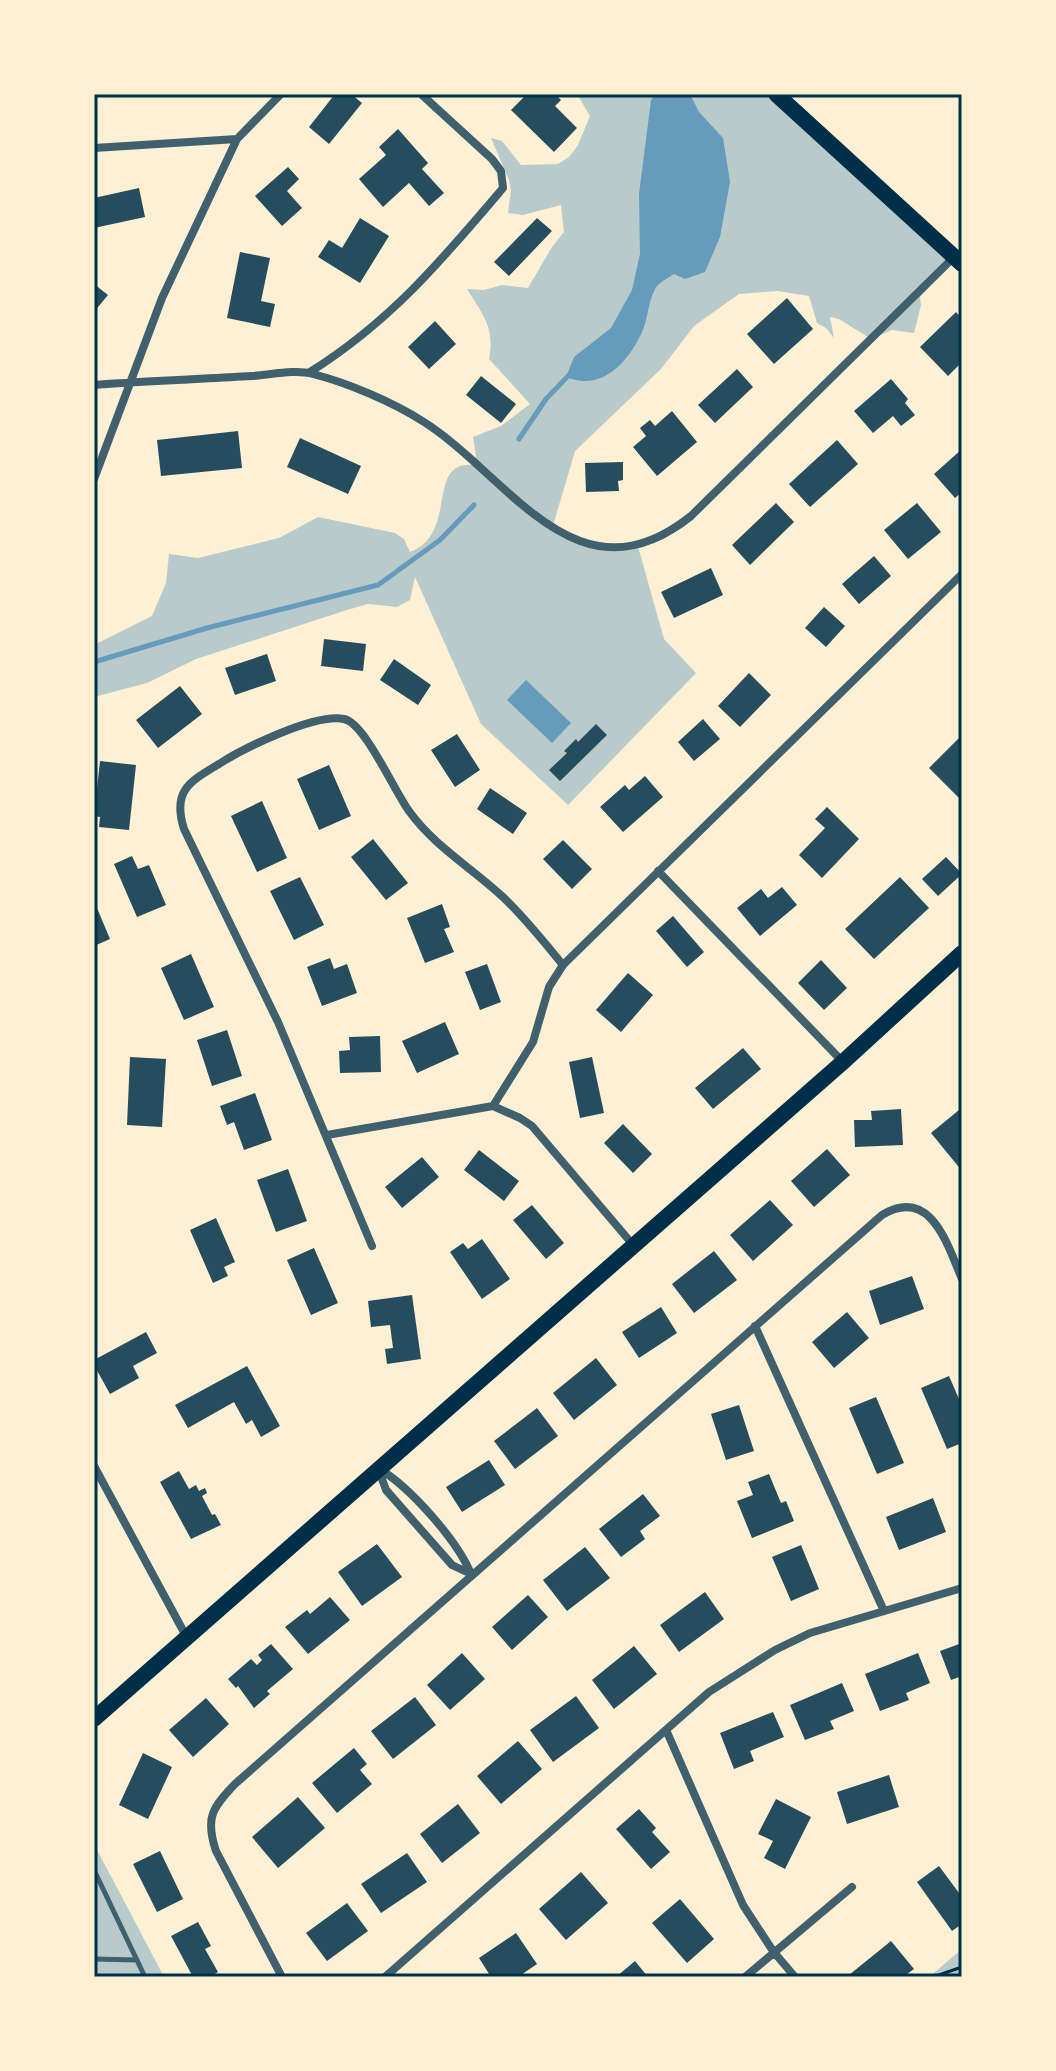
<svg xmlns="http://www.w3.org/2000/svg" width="1056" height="2071" font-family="'Alegreya Sans',sans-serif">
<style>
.green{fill:#b9caca}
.water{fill:#669bbc}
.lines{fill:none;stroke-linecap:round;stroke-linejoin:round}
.stream{stroke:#669bbc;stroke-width:5}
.building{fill:#264d5e}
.path{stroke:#003049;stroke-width:3}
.service{stroke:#3f606c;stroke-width:5}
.minor{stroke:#3f606c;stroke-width:8}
.primary{stroke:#003049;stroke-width:16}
.neatline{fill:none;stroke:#003049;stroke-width:3}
</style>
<rect width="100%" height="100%" fill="#fdf0d5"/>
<path class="green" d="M577 94H776L955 257 920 297 921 305 914 333 892 330 871 339 839 319 830 317 834 338 826 328 817 323 809 296 778 291 739 294 694 326 661 369 575 451 552 529 608 546 637 543 664 639 696 673 568 805 481 724 415 577 410 600 397 607 368 604 347 610 196 659 147 683 94 697V645L152 616 166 583 169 554 198 558 279 538 318 517 395 533 404 539 410 552C459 534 425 461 473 465L476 456 473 437 501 426 530 404 489 359C495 327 483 315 467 289L484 290 502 285 528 288 552 247 564 232 561 205 523 215 508 213 511 190 509 180 491 138 502 141 521 165 558 164 569 157 578 145 590 116Z
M94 1844 164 1977H94Z
M962 1949V1977H929Z"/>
<path class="water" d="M656 94H690L699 112 723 138 730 182 720 237 705 272 685 279 674 274C668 278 658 283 655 289 648 302 648 319 642 332 628 363 601 392 566 377L574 357 611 328 632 290 640 254 639 194 651 100Z
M526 680 571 723 552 743 507 700Z"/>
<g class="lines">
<path class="stream" d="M519 439 546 399 570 374
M94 662 207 628 378 585 440 540 474 505"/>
</g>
<path class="building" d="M335 94H351L362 103 329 144 309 127Z
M527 94 541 96 555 94 561 100 555 106 577 128 554 152 511 110Z
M398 129 428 163 422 169 444 193 429 206 409 183 383 207 359 179 386 155 379 147Z
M288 167 299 179 287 191 302 208 282 226 255 196Z
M139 188 145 217 94 228V198Z
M360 218 389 236 360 283 318 257 329 240 342 248Z
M537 218 552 231 509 276 494 262Z
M240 252 270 258 261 301 275 304 270 327 227 318Z
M94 284 108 295 94 312Z
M787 298 813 329 774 364 747 334Z
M956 312 962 319V362L948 376 920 347Z
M435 321 456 344 429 369 408 347Z
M737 369 753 387 715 423 698 405Z
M481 376 516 404 501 423 466 395Z
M891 379 908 399 905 403 915 415 901 426 893 416 873 433 854 411Z
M672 411 697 442 657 476 633 447 646 436 640 428 650 420 655 426Z
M238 431 242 468 161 476 157 440Z
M300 438 361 466 348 494 287 467Z
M837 440 858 464 810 507 789 484Z
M962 449V492L955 498 934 474Z
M623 462V480L618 481 619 491 586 492 585 463Z
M776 503 794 522 750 565 732 545Z
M917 503 941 532 908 559 884 530Z
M874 556 891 576 859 604 842 584Z
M711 568 723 595 674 618 661 592Z
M824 607 845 626 826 647 805 628Z
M324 639 366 644 363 671 321 666Z
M267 654 276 681 235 695 225 668Z
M394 659 431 685 418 705 380 680Z
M749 673 771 695 740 727 718 706Z
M180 686 202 714 158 748 136 720Z
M703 719 720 739 694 761 678 742Z
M596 724 607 735 560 781 549 770 567 753 564 751 576 739 578 742Z
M457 734 480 770 455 787 431 750Z
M962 735V801L929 768Z
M100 761 136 765 129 830 99 827 100 817 94 816Z
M329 765 351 816 319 830 297 779Z
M645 776 663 797 623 832 600 807 625 785 629 790Z
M490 788 527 813 513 834 477 809Z
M262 801 287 858 257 872 231 816Z
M827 807 859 839 822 878 799 855 825 828 815 819Z
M373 839 408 883 386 900 351 857Z
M563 840 592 869 572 889 543 859Z
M132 856 138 869 149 865 166 905 137 917 114 864Z
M946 857 962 874 938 896 922 879Z
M300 877 324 925 294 940 270 891Z
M900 877 929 908 874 959 845 929Z
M782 887 797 905 760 936 737 908 761 889 768 898Z
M442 904 450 927 444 929 454 952 425 963 407 918Z
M97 908 110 939 94 946V909Z
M673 916 704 952 687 967 656 931Z
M191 954 214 1007 184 1020 161 968Z
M330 958 334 969 347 964 357 993 322 1006 307 967Z
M821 960 847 988 824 1010 798 983Z
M487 964 501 1002 480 1010 465 972Z
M628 973 653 995 621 1032 596 1010Z
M445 1022 459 1054 417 1073 402 1041Z
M227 1030 242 1076 212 1086 197 1040Z
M380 1036 381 1072 340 1073 339 1051 350 1050 349 1037Z
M743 1048 761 1069 713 1109 695 1088Z
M130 1057 166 1059 162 1127 127 1125Z
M592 1057 604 1113 580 1118 569 1062Z
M255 1093 272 1140 244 1150 234 1122 227 1125 220 1106Z
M901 1109 903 1145 855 1147 854 1120H872L871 1111Z
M959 1110 962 1114V1171L931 1133Z
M623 1124 652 1154 633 1173 604 1143Z
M827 1149 850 1175 814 1207 791 1181Z
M479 1150 519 1181 504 1201 464 1170Z
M422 1157 439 1177 402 1208 385 1187Z
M288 1169 307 1221 276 1232 257 1180Z
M770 1200 793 1225 753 1261 730 1235Z
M532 1205 564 1243 546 1259 513 1220Z
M216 1218 235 1262 224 1267 228 1276 213 1283 190 1230Z
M482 1239 510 1279 482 1299 450 1252 463 1243 468 1249Z
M314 1248 338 1303 311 1315 287 1260Z
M714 1251 737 1280 694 1313 672 1284Z
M912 1276 924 1309 880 1325 869 1291Z
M412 1295 421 1359 387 1364 385 1349 393 1348 390 1325 371 1327 368 1301Z
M661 1307 677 1333 639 1358 622 1332Z
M847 1312 869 1338 834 1368 812 1342Z
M146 1332 157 1353 133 1366 139 1378 110 1394 94 1365V1360Z
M596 1358 617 1385 574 1420 553 1393Z
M247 1366 280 1426 261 1437 252 1420 246 1424 234 1402 188 1428 175 1405Z
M949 1376 962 1406V1443L947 1449 921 1388Z
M876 1397 904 1463 877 1474 849 1408Z
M739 1405 754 1451 726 1460 711 1414Z
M537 1408 558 1436 515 1469 494 1441Z
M489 1460 505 1485 462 1512 446 1487Z
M179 1471 189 1489 196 1485 199 1491 205 1488 207 1493 202 1496 212 1515 215 1514 221 1525 191 1539 160 1482Z
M769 1474 781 1503 786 1501 794 1521 752 1538 737 1501 753 1495 748 1482Z
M643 1494 660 1516 640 1531 645 1539 621 1557 599 1529Z
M933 1498 946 1532 899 1550 886 1517Z
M377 1544 402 1577 362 1606 338 1572Z
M801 1545 819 1589 791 1601 772 1557Z
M585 1547 610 1578 567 1611 543 1580Z
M705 1592 724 1619 679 1652 660 1625Z
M528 1595 548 1617 512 1650 492 1627Z
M330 1597 350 1620 308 1654 285 1627 307 1610 310 1614Z
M962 1643V1676L951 1680 940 1651Z
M271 1644 293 1669 267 1691 270 1694 254 1708 238 1686 236 1688 228 1679 251 1659 257 1665 262 1660 258 1655Z
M634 1646 657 1674 614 1709 592 1680Z
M462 1653 485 1679 450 1710 427 1685Z
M918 1653 930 1683 906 1693 909 1700 880 1711 865 1674Z
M842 1683 854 1711 830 1721 834 1729 805 1740 790 1705Z
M576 1696 599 1728 553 1762 530 1730Z
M415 1697 436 1725 393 1759 371 1731Z
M206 1698 229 1724 193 1757 169 1730Z
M773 1712 784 1737 750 1751 754 1761 734 1769 720 1733Z
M518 1741 542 1769 501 1804 477 1776Z
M354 1748 367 1764 360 1770 372 1784 337 1813 312 1783Z
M143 1753 172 1767 148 1819 119 1805Z
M889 1775 899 1807 847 1824 837 1792Z
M298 1797 325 1828 278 1868 252 1837Z
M776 1799 811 1817 785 1869 764 1858 773 1841 758 1834Z
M458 1804 480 1833 442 1863 420 1834Z
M639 1809 656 1828 652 1832 670 1852 651 1869 616 1829Z
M160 1851 183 1899 157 1912 133 1864Z
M407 1853 427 1882 381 1913 361 1884Z
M939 1866 962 1897V1924L952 1931 917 1882Z
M581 1872 608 1903 566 1940 539 1909Z
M680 1899 714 1939 687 1963 652 1923Z
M347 1903 368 1931 327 1961 306 1933Z
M198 1922 211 1946 205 1949 218 1972 209 1977H193L171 1936Z
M516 1933 537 1964 518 1977H491L479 1958Z
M891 1941 914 1969 903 1977H850L849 1975Z
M635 1961 648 1977H616Z"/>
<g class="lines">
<path class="path" d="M933 1977 962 1967"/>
<path class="service" d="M94 1870 145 1977
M94 1959 137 1960"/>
<path class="minor" d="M94 148 237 139
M310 372C391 321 441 261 503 188L501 171 492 159 421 94
M94 385C147 381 199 379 252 376 270 375 295 369 313 374 348 383 393 402 424 422 509 476 577 607 691 516L954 257
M94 479 162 298 237 139 281 94
M658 871 843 1062
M493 1106 533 1042 549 987 563 965 962 574
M327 1135 493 1106 520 1118 532 1126 634 1246
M372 1246 278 1022 184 829C172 791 189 782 219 764 244 748 315 713 344 719 365 723 394 791 409 811 434 846 472 868 503 897 525 918 544 942 563 965
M755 1326 884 1611
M94 1466 186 1636
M378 1468C410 1487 457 1540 471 1574L452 1565 386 1490Z
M667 1732 743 1905 773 1951 795 1977
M282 1977 216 1851C205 1818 212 1808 235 1784L882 1215C931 1186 947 1244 962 1279
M385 1977 709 1692 775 1650 810 1633 962 1588
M745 1977 852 1887"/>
<path class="primary" d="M776 94 962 264
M94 1719 843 1062 962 953"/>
</g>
<rect width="1056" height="2071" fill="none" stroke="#fdf0d5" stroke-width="192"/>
<rect x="96" y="96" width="864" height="1879" class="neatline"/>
</svg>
